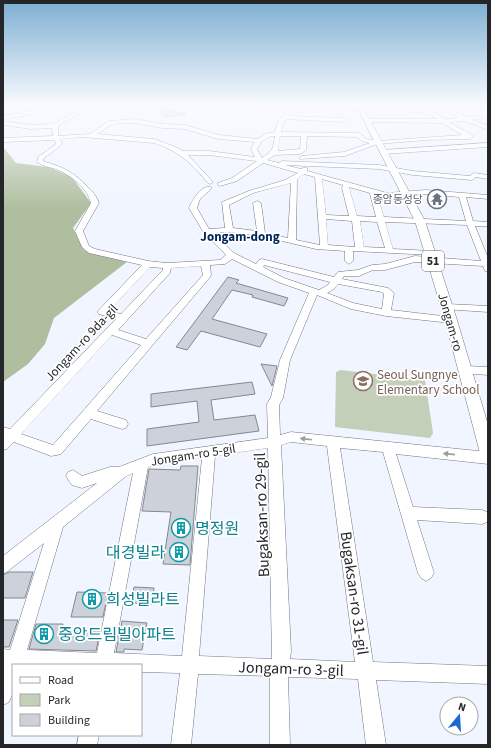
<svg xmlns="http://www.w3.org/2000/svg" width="491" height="748" font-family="'Source Sans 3','Noto Sans KR',sans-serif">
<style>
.green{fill:#c4cfb9}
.forest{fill:#afbe9f}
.building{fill:#ccd1da;stroke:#848891}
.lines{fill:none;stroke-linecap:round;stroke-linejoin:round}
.minor-casing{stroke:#72767f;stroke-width:1}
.major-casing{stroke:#72767f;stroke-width:1}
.minor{fill:#fff;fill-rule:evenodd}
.major{fill:#fff;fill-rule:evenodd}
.oneway{fill:#9c9d9f}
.labels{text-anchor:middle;stroke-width:3.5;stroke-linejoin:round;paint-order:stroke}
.far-worship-label{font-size:11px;fill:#5b616d;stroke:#fff;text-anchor:end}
.shield{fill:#fff;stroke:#66676a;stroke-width:1}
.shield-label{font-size:12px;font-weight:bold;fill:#24262a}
.far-quarter-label{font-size:13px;font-weight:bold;fill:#04275a;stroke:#fff}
.street-label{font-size:13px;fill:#24262a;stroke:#fff}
.education-label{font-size:13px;fill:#785e54;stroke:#fff;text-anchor:start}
.near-street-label{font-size:16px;fill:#24262a;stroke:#fff}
.near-culture-label{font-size:16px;fill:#0d838f;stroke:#fff;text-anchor:start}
</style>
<rect width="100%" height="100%" fill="#f0f5ff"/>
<path class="green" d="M341 370 425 380 433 433 430 438 335 427 336 372Z"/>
<path class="forest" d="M3 147 16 163 48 167 72 177 91 203 73 228 84 250 127 262 54 318 45 344 28 364 3 382Z"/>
<path class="building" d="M164 108 186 114 165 117 159 111Z
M228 277 239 280 236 283 288 298 284 306 252 297 253 295 232 290 212 319 267 334 260 347 201 331 187 350 176 347Z
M261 364 277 366 272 386Z
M252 382 255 394 211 400 214 420 255 415 259 431 147 446V429L199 422 197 401 151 407V394Z
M181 466H198L190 565 163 564 171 512 142 511 149 469 180 470Z
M9 572H33L25 598H3V575Z
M134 587 154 588 152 604 131 603Z
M77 592 108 593 103 617H71Z
M3 620H18L9 647H3Z
M122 621 147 623 142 650 124 649V652H116Z
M36 624H63L61 631 100 632 96 651 29 649Z"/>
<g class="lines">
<defs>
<path id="minor" d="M3 105 27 112 45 105H51L35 114 3 119V115L22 113 3 108Z
M88 105H94L58 126V136L90 134 109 121 134 119 163 124 185 125 219 135 258 139 265 134 275 132 278 122 288 109 291 111 288 116 345 118 348 120 345 122 286 119 283 124 281 132 359 133 366 139 378 141 462 135 443 123 367 122 364 120 365 119H438L428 113 412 112 405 105H410L415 109H423L417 105H423L445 119 459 118 436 105C454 105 459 123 482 115L484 111 459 105 485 108 488 106V113L486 117 473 120 488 126V130L465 121 449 122 472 135 473 137 470 139 426 140 377 144 345 156 300 159V157L302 156 344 152 370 143 362 141 357 137 307 136 306 150 300 154 275 155 267 160 279 163 282 161 379 165 413 171 470 176 474 173 488 175V179L476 177 472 180 413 175 379 169 285 165 301 169 303 168H307V171L387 193 426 190 488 195V199L466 197 473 221 488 222V226H475L488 258V272L485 271 483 266 415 262 385 270H373L359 276H344L342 279 388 288 394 293 391 310 451 317 454 318 456 320 454 322 451 323 386 316 351 309 317 295 290 360 283 398 279 405 280 435 291 432 488 452V464L396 454 413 507 482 510 487 512V522L482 524 417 520 434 573 431 578 426 581 421 578 418 573 383 452 340 448 373 662 488 666V684L376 680 386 745H366L358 679 288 677 290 745H270V676L198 674 191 745H171L180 673 141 672V665H13V693L9 702 3 705V670L4 667H3V649L10 650 44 543 8 571 3 574V556L97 483 82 488 72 485 66 476 68 472 73 470 82 476 110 467H119L153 454 268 438 267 404 271 397 280 360 309 293 278 282 232 259 225 264 210 265 211 275 210 277 97 411 126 420 128 424 126 428 122 429 91 419 61 454 57 455 51 456 14 442 7 449 3 450V427L10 429 116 319 99 314 97 312 142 265 89 253 82 247 75 231 91 203C88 189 71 175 58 170 51 167 42 166 37 162L38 157 55 145 56 143 54 140 3 142V138L53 136 52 128 31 129 3 125V121L31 125 53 124ZM134 123 163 128 185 129 218 139 255 142 251 149 255 157 209 151H183L173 146 154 139 97 134 112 124ZM271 136H275C273 150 273 150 262 158L257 149 262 141ZM280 136H301L300 149 278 151ZM83 137 154 143C177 150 193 164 208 183L210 184 213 182 212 181 188 155H209L257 161 232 178 218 183V185L220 186 237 181 263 163 298 173 285 180 249 191 222 202 225 228 209 229 197 208 200 199 211 189V187C201 185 193 199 189 208L204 233 226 255 220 260 167 263 148 261 95 249 89 246 83 231 99 203C97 197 93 192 88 187 72 171 65 168 43 161V159L59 147 62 143 60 139ZM304 174 315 177 320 245 296 240 297 179ZM322 179 343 185 342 188 349 216 326 215ZM291 183 288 238 265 233 261 203 257 201 253 203 257 231 233 228 229 205 253 193ZM349 187 370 193V194L376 217 357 216ZM377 194 387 197 426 194 459 197 466 221 384 217ZM326 219 352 221 355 247 328 245ZM360 221 377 222 385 248 364 247ZM385 222 467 225 481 261 415 256 385 264 372 265 358 270 338 272 334 277 262 259 259 260 256 264 234 253 214 233 229 232 261 236 316 249 345 251V261L349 264 353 261V251L431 255 435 253 431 251 393 249ZM264 265 330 282 328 285 319 290 284 278 263 267ZM201 266 203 275 146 339 118 330 170 273 171 268ZM150 267 163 268V270L121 314 109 311ZM338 284 382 292 384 294 382 309 353 303 327 293 334 289ZM112 335 141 345 53 445 21 434ZM291 442 327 446 355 662 290 659 291 651 281 445ZM268 448 272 659 199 656 215 456ZM202 458 182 656 114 653 148 467ZM133 473 97 653 27 650 63 527 125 477Z
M243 105H360L363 107 360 109H277L246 107Z
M488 143V147L383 154 380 152 383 150Z
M447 304 488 306V312L444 309 442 307 444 305Z
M465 366 488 367V375L461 373 460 370 461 367Z
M79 735H99L97 745H77Z"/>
<path id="major" d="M356 105H362L425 221 457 320 488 425V460L482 458 480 453 445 320 415 221Z"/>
</defs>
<use href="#minor" class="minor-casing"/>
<use href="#major" class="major-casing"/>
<use href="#minor" class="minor"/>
<use href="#major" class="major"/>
</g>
<defs><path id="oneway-solid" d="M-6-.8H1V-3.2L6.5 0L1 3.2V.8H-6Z"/></defs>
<g class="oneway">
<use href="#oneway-solid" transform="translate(306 439) rotate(-173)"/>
<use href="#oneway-solid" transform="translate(449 454) rotate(-174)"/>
</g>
<linearGradient id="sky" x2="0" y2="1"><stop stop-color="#7daed2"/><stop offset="0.5" stop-color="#f8faff"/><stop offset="1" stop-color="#f8faff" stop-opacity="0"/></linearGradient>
<rect width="491" height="209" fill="url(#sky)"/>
<defs>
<symbol id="temple-ring" viewBox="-11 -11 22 22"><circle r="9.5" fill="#fff" stroke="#6b7280" stroke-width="1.5"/><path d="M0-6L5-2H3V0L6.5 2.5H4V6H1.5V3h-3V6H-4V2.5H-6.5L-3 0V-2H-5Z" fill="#6b7280"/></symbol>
<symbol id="school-ring" viewBox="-11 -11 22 22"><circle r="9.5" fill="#fff" stroke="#8d6e63" stroke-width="1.5"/><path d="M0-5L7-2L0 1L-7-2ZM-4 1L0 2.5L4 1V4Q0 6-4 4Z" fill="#8d6e63"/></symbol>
<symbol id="building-ring" viewBox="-11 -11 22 22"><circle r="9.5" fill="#fff" stroke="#0f9aa8" stroke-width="1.5"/><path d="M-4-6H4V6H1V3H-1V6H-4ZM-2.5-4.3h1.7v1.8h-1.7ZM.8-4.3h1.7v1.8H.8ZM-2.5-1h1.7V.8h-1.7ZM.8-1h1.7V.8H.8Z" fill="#0f9aa8"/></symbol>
</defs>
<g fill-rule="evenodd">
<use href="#temple-ring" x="426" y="188" width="22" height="22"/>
<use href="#school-ring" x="352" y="370" width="22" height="22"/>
<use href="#building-ring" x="170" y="517" width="22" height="22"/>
<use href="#building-ring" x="168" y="541" width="22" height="22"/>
<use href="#building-ring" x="81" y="588" width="22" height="22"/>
<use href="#building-ring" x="33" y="623" width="22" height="22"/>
</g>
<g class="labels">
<g class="far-worship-label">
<text x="423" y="203">종암동성당</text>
</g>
<rect class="shield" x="422" y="251" width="22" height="20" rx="3"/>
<g class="shield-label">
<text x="433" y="265">51</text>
</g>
<g class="far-quarter-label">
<text x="240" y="241">Jongam-dong</text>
</g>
<g class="street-label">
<text transform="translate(451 322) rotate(74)" y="5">Jongam-ro</text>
<text transform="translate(81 342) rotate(-47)" y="5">Jongam-ro 9da-gil</text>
<text transform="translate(193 454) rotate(-9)" y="5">Jongam-ro 5-gil</text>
</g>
<g class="education-label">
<text x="377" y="379">Seoul Sungnye<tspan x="377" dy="15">Elementary School</tspan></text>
</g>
<g class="near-street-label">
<text transform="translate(261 515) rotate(-92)" y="6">Bugaksan-ro 29-gil</text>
<text transform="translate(355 593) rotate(82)" y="6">Bugaksan-ro 31-gil</text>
<text transform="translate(291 668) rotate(2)" y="6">Jongam-ro 3-gil</text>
</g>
<g class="near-culture-label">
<text x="195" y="534">명정원</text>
<text x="165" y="558" text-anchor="end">대경빌라</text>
<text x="106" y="605">희성빌라트</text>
<text x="58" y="640">중앙드림빌아파트</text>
</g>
</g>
<rect width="491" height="748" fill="none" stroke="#24262a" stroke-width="8"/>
<rect x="12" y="664" width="130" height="72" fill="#ffffff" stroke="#a7a8aa"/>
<rect x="20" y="677" width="20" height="6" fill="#ffffff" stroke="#a7a8aa"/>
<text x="48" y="684" font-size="12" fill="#24262a">Road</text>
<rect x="20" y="694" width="20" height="12" fill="#c4cfb9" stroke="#a7a8aa"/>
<text x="48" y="704" font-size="12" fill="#24262a">Park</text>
<rect x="20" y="714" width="20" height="12" fill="#ccd1da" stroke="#a7a8aa"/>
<text x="48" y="724" font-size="12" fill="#24262a">Building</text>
<g transform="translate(459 716) rotate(18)"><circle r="19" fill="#ffffff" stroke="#a7a8aa"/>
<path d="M0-3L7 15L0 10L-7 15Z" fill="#1e68d3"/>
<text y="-6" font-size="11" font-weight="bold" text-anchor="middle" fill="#24262a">N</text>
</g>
</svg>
